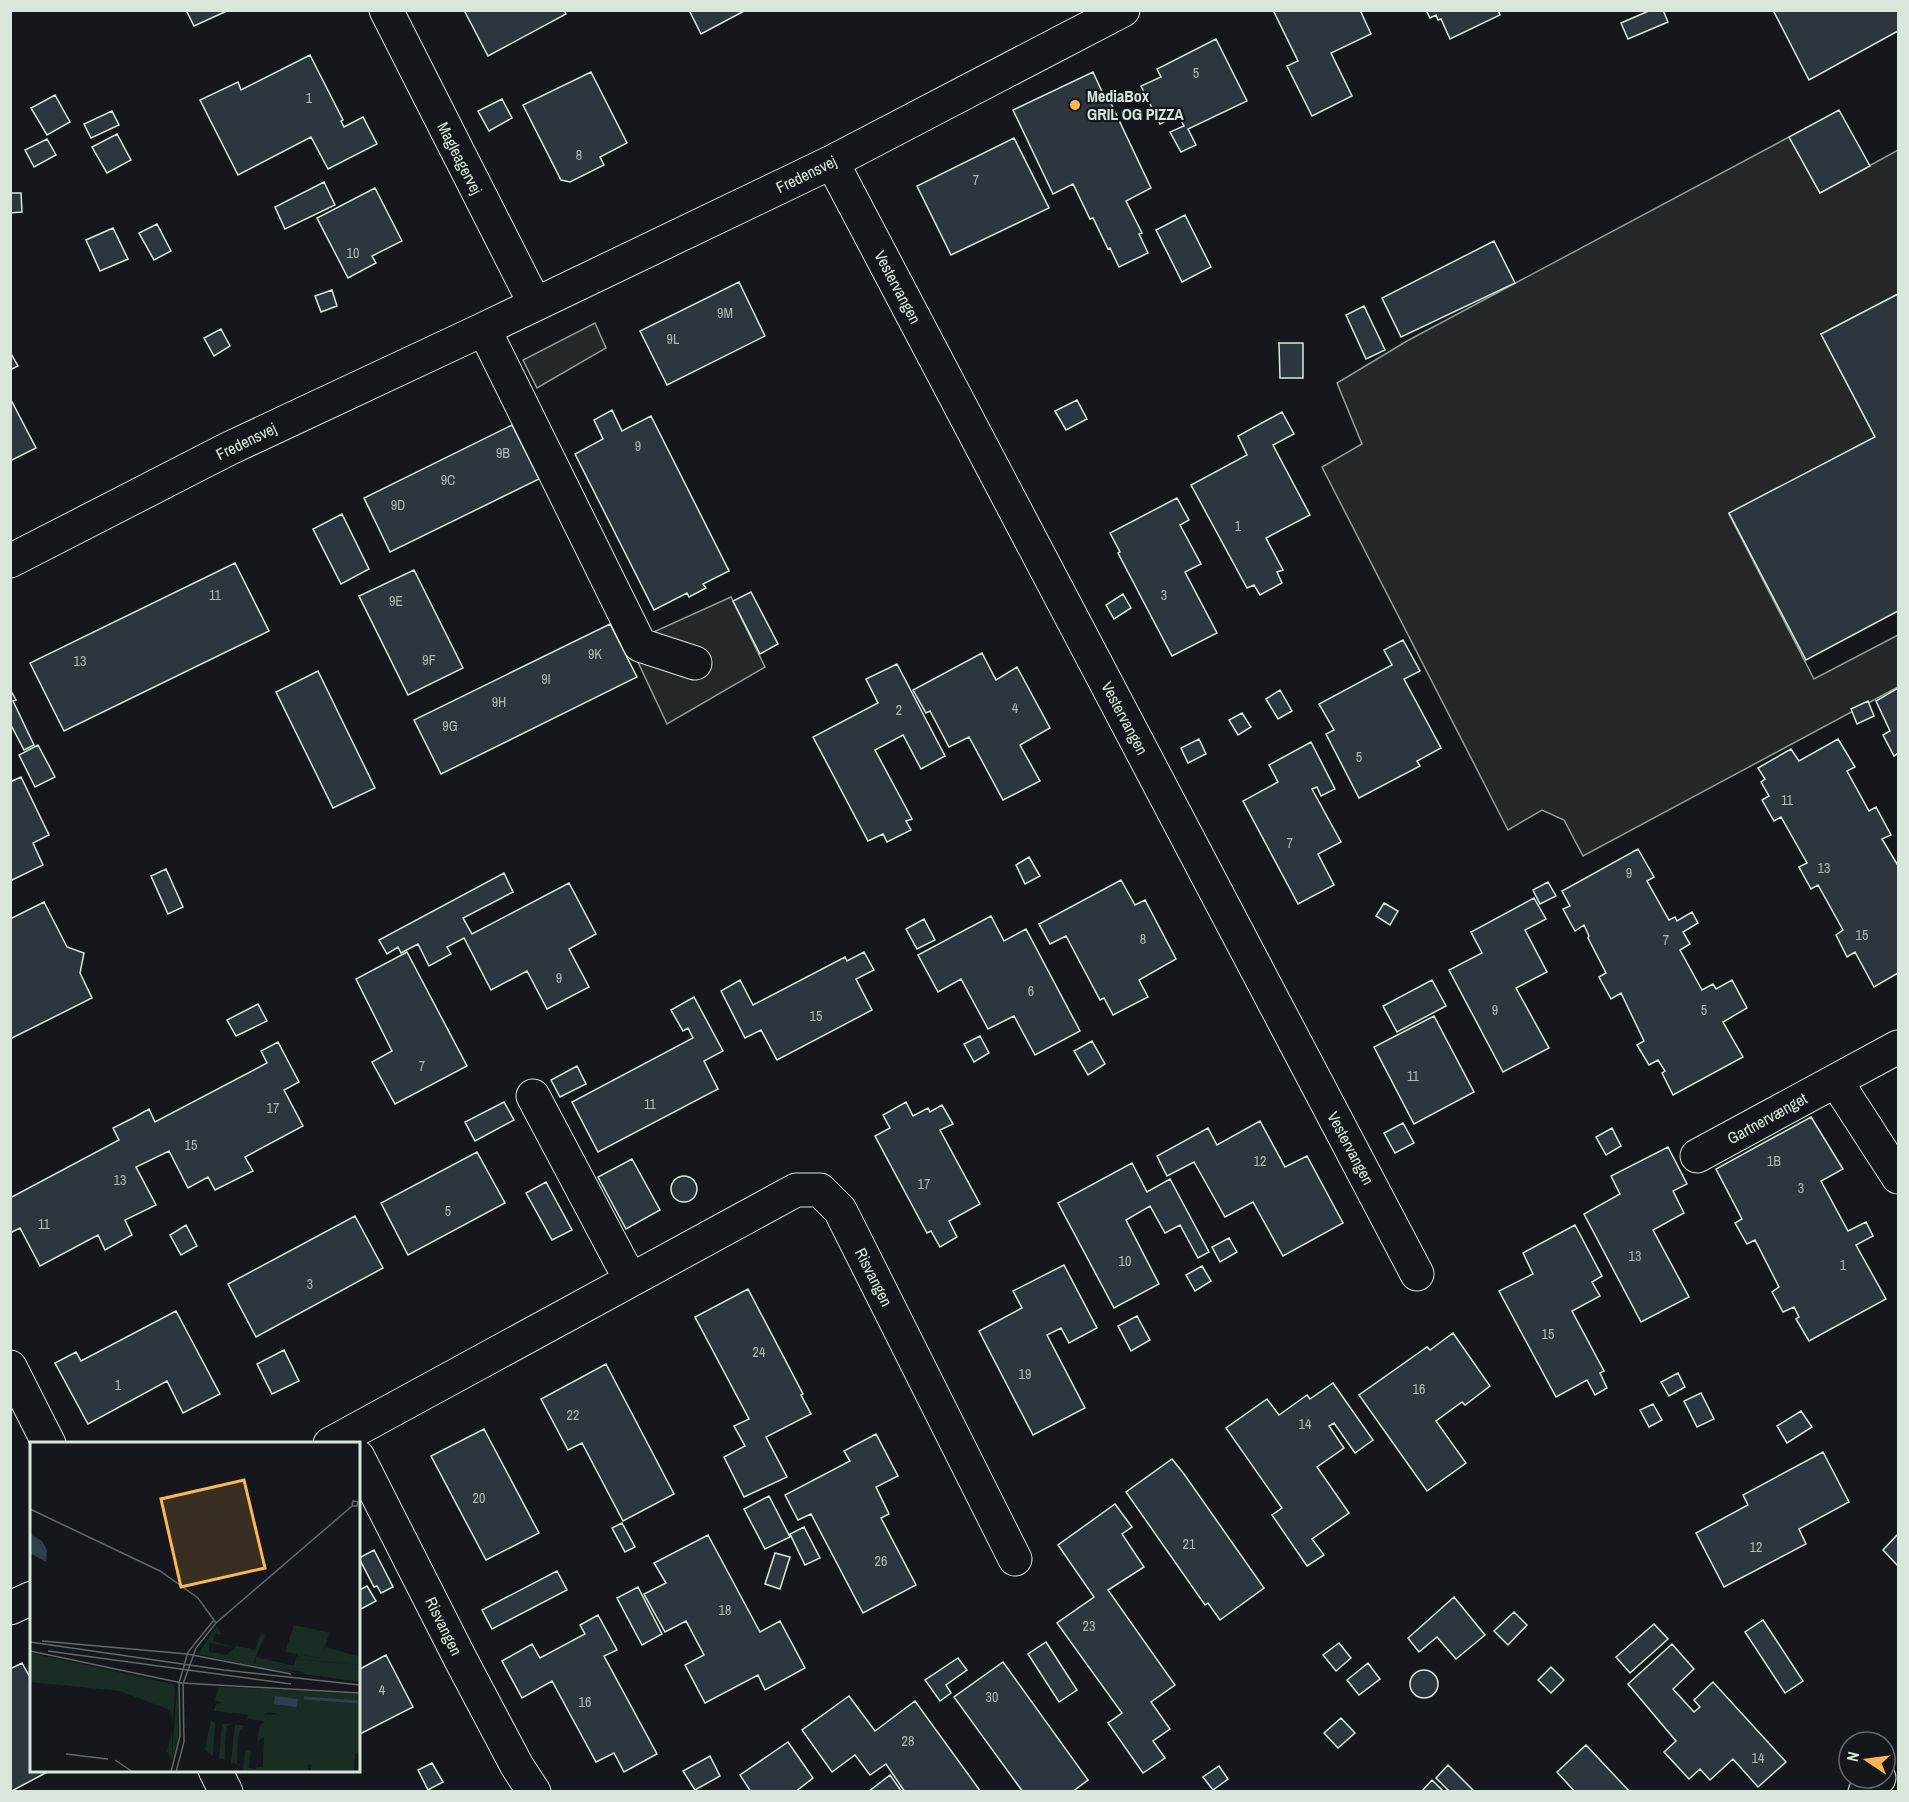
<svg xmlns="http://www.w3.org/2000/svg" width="1909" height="1802" font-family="'Archivo Narrow',sans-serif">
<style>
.parking{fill:#24282b;stroke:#939e99;stroke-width:1.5}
.building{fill:#2c363c;stroke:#d8e6dc;stroke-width:1.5}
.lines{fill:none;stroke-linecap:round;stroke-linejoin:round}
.minor-casing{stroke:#d8e6dc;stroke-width:35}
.secondary-casing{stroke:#d8e6dc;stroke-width:35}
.minor{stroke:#14181c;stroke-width:33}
.secondary{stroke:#14181c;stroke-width:33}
.poi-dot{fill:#ffb74d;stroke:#14181c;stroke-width:2}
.labels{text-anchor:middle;stroke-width:4.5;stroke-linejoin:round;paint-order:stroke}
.number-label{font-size:14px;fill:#adbab4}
.poi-label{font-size:16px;font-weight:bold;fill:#d8e6dc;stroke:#14181c;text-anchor:start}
.street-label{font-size:16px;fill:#d8e6dc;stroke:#14181c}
.inset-river{fill:none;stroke:#2f3f4d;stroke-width:3}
.inset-road{fill:none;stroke:#626a69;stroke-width:1.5}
.view{fill:#ffb74d;fill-opacity:0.15;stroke:#ffb74d;stroke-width:3}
.inset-edge{fill:none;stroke:#d8e6dc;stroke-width:3}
</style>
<rect width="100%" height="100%" fill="#14181c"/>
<path class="parking" d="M1789 137 1820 193 1898 150V294L1821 334 1875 437 1729 514 1814 679 1898 635V687L1583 856 1564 820 1542 810 1508 830 1322 467 1362 444 1337 383 1407 341Z
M595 323 606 348 537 388 523 360Z
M731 597 765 667 667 724 629 643Z"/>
<path class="building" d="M186 10H229L194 26Z
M464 10H564L566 14 488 56Z
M689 10H746L701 34Z
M1277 10H1360L1371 34 1331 53 1352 96 1312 116 1287 66 1298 61 1274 12Z
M1426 10H1498L1500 15 1450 39 1441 19 1438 20 1436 15 1430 18Z
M1651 10H1663L1668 22 1628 39 1621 23Z
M1773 10H1898V31L1809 80Z
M1216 39 1247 101 1188 129 1196 145 1181 152 1170 132 1184 126 1178 115 1160 124 1141 86 1161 77 1157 69Z
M310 55 343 120 341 121 344 127 363 117 377 144 328 169 311 137 238 175 200 100 238 82 241 90Z
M591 72 627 143 600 157 604 165 570 182 561 180 523 105Z
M1093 72 1105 98 1108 97 1151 188 1126 201 1142 233 1139 234 1148 253 1119 267 1110 248 1108 249 1093 218 1090 219 1073 184 1053 194 1013 110Z
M55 95 70 122 47 135 31 108Z
M502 99 512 118 489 131 478 111Z
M1839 110 1870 166 1820 193 1789 137Z
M112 111 119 125 91 138 84 124Z
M117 134 131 160 107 173 92 147Z
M1014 138 1049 208 951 255 917 186Z
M47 139 56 155 34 167 25 150Z
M324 182 335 205 285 229 275 207Z
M375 188 402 241 372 256 376 263 348 278 317 218Z
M10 193H21L22 212 10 213Z
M1185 215 1211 267 1182 282 1156 230Z
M157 224 171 251 154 260 139 233Z
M113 228 128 259 100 271 86 240Z
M1494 241 1515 283 1401 337 1382 298Z
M739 282 765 336 667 385 640 331Z
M332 290 337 306 321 312 315 296Z
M1898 294V611L1806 660 1729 513 1875 437 1821 334Z
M1364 306 1385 350 1366 359 1346 315Z
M221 329 230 346 214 356 204 338Z
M1279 343H1303V378H1280Z
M10 352 18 366 10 370Z
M10 398 36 448 10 461Z
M1077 400 1087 419 1066 430 1055 411Z
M612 410 622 431 651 416 729 571 703 584 706 588 689 597 687 593 654 610 575 454 603 439 594 420Z
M1282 412 1294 434 1273 445 1310 515 1266 538 1283 570 1277 572 1282 583 1260 595 1254 585 1247 588 1191 485 1247 455 1238 436Z
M512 425 539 479 390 552 364 498Z
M1177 498 1189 520 1180 525 1201 564 1185 572 1217 633 1172 656 1118 553 1120 552 1110 533Z
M342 514 369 569 341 584 313 529Z
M235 563 269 631 64 731 30 663Z
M414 570 463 668 408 695 359 596Z
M751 592 778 644 760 654 733 601Z
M1123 594 1131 608 1114 619 1106 605Z
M610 624 637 677 441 774 414 720Z
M1403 640 1420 671 1404 679 1441 748 1417 761 1420 766 1359 798 1326 734 1334 730 1319 704 1392 665 1384 650Z
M982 653 996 680 1017 667 1050 728 1020 745 1040 781 1003 800 969 737 949 747 930 711 926 713 913 690Z
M897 664 945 756 921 769 903 735 875 750 912 819 906 821 911 830 887 842 883 834 868 841 813 737 878 703 866 679Z
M318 671 375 788 333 808 276 692Z
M1898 688V753L1894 756 1883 735 1890 731 1876 701Z
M10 689 16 700 13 701 34 745 24 750 10 723Z
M1280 690 1292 711 1278 719 1266 699Z
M1868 701 1874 716 1857 724 1851 709Z
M1242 713 1251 727 1238 735 1229 720Z
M1199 739 1206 754 1188 763 1181 748Z
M1838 739 1855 767 1847 771 1869 811 1876 807 1891 835 1882 839 1897 864 1898 863V973L1874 987 1855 952 1847 957 1836 935 1843 930 1818 885 1811 889 1799 867 1807 863 1781 817 1774 821 1762 800 1769 796 1761 782 1765 779 1758 768 1791 749 1799 761Z
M1311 742 1335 789 1321 796 1317 787 1312 789 1341 842 1318 854 1334 885 1298 904 1243 801 1278 782 1269 765Z
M38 745 55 777 35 787 19 755Z
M21 777 49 835 33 843 43 865 10 881V782Z
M1638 849 1654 877 1647 881 1669 920 1675 917 1677 921 1692 912 1698 923 1683 932 1690 944 1680 950 1702 990 1713 984 1716 989 1732 980 1747 1008 1723 1022 1743 1057 1673 1095 1662 1073 1665 1071 1658 1060 1649 1065 1637 1045 1644 1041 1621 993 1611 999 1599 977 1606 973 1588 938 1589 936 1584 925 1575 931 1563 909 1570 906 1562 891Z
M1029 857 1040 876 1025 884 1016 865Z
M166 869 183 907 168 914 151 876Z
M504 873 513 892 463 918 472 934 569 883 596 934 569 949 589 987 547 1009 527 971 491 990 464 938 447 947 451 954 429 966 418 944 401 953 398 947 387 954 379 940Z
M1121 880 1135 905 1145 900 1176 959 1139 980 1148 997 1113 1015 1104 998 1100 1000 1066 936 1050 944 1039 924Z
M1548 882 1556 896 1540 904 1533 890Z
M1534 898 1546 919 1525 930 1547 972 1516 988 1549 1048 1503 1072 1449 970 1482 953 1471 932Z
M44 902 67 947 84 953 80 973 92 998 10 1039V919Z
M1384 903 1398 911 1390 925 1376 916Z
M991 916 1004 941 1026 929 1080 1031 1035 1055 1014 1016 988 1029 961 979 938 992 918 955Z
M924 919 935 940 917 949 906 929Z
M407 952 467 1066 395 1104 372 1062 392 1051 356 979Z
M864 952 874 970 856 979 872 1010 777 1060 761 1030 745 1038 721 991 740 980 753 1005 845 957 847 961Z
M1432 980 1446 1006 1397 1032 1383 1006Z
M694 997 723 1051 704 1061 718 1089 598 1152 572 1102 693 1038 688 1028 683 1031 671 1010Z
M258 1004 267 1021 236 1036 227 1020Z
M1434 1016 1474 1092 1414 1124 1374 1047Z
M980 1036 989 1053 974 1062 964 1044Z
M1092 1041 1105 1064 1088 1075 1074 1051Z
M278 1042 299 1082 284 1090 303 1126 245 1157 253 1171 215 1190 208 1177 188 1188 169 1151 136 1167 156 1205 125 1220 132 1235 105 1250 98 1235 40 1266 20 1228 10 1233V1198L119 1140 113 1128 133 1118 149 1109 155 1122 267 1063 261 1051Z
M577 1066 586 1084 560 1097 551 1080Z
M504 1102 514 1120 475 1141 465 1122Z
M906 1102 913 1116 928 1108 930 1112 942 1105 953 1124 940 1130 980 1204 949 1221 957 1237 940 1247 931 1231 927 1233 875 1136 890 1128 883 1115Z
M1811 1117 1843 1169 1821 1181 1848 1231 1866 1222 1873 1236 1856 1245 1886 1299 1809 1341 1796 1319 1799 1317 1794 1307 1783 1312 1772 1292 1779 1287 1755 1240 1747 1244 1735 1223 1742 1219 1716 1169Z
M1260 1121 1285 1167 1307 1156 1343 1223 1283 1256 1253 1202 1225 1217 1194 1162 1167 1176 1157 1156 1208 1128 1217 1145Z
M1403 1123 1414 1143 1395 1153 1384 1133Z
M1612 1128 1621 1146 1606 1155 1596 1137Z
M1668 1147 1687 1184 1673 1191 1684 1213 1653 1230 1689 1297 1641 1322 1584 1214 1620 1194 1611 1176Z
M477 1152 505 1203 408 1255 381 1203Z
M632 1159 660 1210 626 1229 598 1177Z
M1132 1163 1147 1192 1170 1179 1209 1252 1198 1258 1180 1225 1165 1233 1150 1206 1126 1220 1159 1284 1114 1308 1058 1203Z
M671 1189a13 13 0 1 1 26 0a13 13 0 1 1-26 0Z
M546 1182 572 1230 552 1240 526 1193Z
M355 1216 383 1268 256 1337 228 1284Z
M186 1225 197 1246 181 1255 170 1235Z
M1575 1225 1602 1276 1592 1282 1600 1296 1572 1311 1604 1371 1600 1373 1607 1388 1595 1395 1587 1380 1556 1397 1499 1291 1533 1274 1523 1253Z
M1229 1238 1237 1252 1220 1262 1212 1247Z
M1064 1265 1097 1328 1069 1343 1061 1328 1047 1335 1085 1408 1033 1435 979 1331 1022 1308 1013 1291Z
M1202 1266 1211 1281 1195 1291 1186 1275Z
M748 1289 803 1394 801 1395 811 1414 766 1437 787 1477 744 1497 724 1457 745 1446 734 1426 749 1419 695 1317Z
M176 1311 220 1394 183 1413 167 1381 88 1424 55 1363 76 1352 81 1361Z
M1137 1316 1150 1340 1131 1351 1118 1326Z
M1453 1333 1490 1386 1465 1405 1462 1402 1436 1421 1466 1463 1427 1491 1359 1395 1427 1347 1430 1350Z
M284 1350 299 1381 272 1394 257 1364Z
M606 1364 674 1494 623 1521 582 1443 568 1450 541 1399Z
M1678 1373 1685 1387 1669 1396 1661 1382Z
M1333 1383 1373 1440 1355 1453 1334 1423 1329 1426 1344 1448 1317 1467 1349 1513 1312 1539 1324 1555 1307 1566 1272 1515 1282 1508 1226 1428 1267 1399 1279 1415 1307 1395 1310 1399Z
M1701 1393 1714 1419 1697 1427 1684 1401Z
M1653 1404 1662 1420 1649 1427 1640 1410Z
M1801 1411 1812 1427 1787 1443 1777 1426Z
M484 1429 539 1533 486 1560 431 1456Z
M876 1434 898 1476 876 1487 889 1514 881 1518 916 1585 863 1613 811 1514 798 1520 785 1495 850 1461 844 1451Z
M1823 1452 1849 1502 1799 1529 1806 1544 1724 1587 1696 1533 1748 1505 1743 1495Z
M1172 1459 1184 1474 1264 1588 1220 1620 1208 1603 1205 1605 1126 1492Z
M769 1496 790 1537 765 1549 744 1509Z
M1115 1504 1132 1527 1122 1534 1144 1567 1108 1590 1175 1685 1151 1702 1170 1729 1153 1741 1165 1758 1143 1773 1108 1723 1122 1713 1057 1623 1094 1597 1058 1545Z
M622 1523 635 1547 625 1552 612 1528Z
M804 1527 820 1558 805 1565 790 1534Z
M1898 1534V1566L1883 1550Z
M708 1535 760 1632 780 1621 805 1668 765 1690 758 1675 705 1703 685 1665 704 1655 686 1621 665 1632 644 1594 666 1583 654 1563Z
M374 1550 393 1587 381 1593 377 1586 374 1587 359 1558Z
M775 1553 790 1557 780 1589 765 1584Z
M557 1571 567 1590 492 1629 482 1610Z
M367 1586 376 1601 359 1610 358 1591Z
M638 1587 662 1634 642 1645 617 1598Z
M1454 1597 1485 1635 1456 1659 1437 1637 1419 1652 1408 1638Z
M1514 1612 1527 1625 1508 1645 1494 1631Z
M598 1615 617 1650 604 1656 657 1754 624 1772 614 1753 596 1762 552 1681 522 1698 502 1661 532 1644 540 1658 585 1634 580 1625Z
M1763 1620 1803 1681 1785 1693 1745 1632Z
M1654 1624 1668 1639 1630 1673 1616 1657Z
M1046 1642 1077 1690 1059 1702 1028 1654Z
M1339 1643 1351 1658 1336 1671 1323 1655Z
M1672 1644 1694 1669 1673 1689 1694 1712 1700 1707 1694 1700 1713 1682 1786 1762 1758 1787 1733 1759 1710 1780 1700 1769 1689 1779 1664 1752 1676 1741 1628 1684Z
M386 1655 413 1707 358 1735V1670Z
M958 1658 967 1670 946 1685 951 1693 940 1701 925 1680Z
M1003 1662 1088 1780 1072 1792H1023L954 1697Z
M22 1663 32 1681V1770H51L10 1792V1669Z
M1368 1663 1380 1679 1359 1695 1347 1680Z
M1551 1667 1564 1680 1551 1693 1538 1680Z
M1410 1684a14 14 0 1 1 28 0a14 14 0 1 1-28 0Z
M849 1696 875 1731 915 1701 981 1792H905L886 1764 870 1775 855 1755 832 1772 802 1730Z
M1341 1718 1355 1733 1338 1748 1324 1733Z
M788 1742 813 1778 795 1792H751L740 1775Z
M1586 1745 1630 1792H1575L1557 1772Z
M710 1756 720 1776 695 1790 683 1771Z
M432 1763 443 1782 428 1790 418 1770Z
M1448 1765 1475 1792H1450L1436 1778Z
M1219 1766 1228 1779 1213 1790 1203 1777Z
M890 1775 902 1792H868Z
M1432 1780 1444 1792H1421Z"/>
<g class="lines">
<defs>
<path id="minor" d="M386 10 535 304
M832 162 1417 1274
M484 329 640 645 695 663
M10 561 228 449 484 329 832 162 1123 10
M1836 1081 1898 1177
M533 1096 630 1279
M1697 1156 1898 1047
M10 1367 49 1444
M330 1444 796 1190H820L840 1210 1015 1559
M358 1457 462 1662 517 1766 534 1792
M10 1608 32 1598
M215 1770 226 1792"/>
<path id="secondary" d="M1865 1792 1879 1778"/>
</defs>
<use href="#minor" class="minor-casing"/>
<use href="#secondary" class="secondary-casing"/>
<use href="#minor" class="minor"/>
<use href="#secondary" class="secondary"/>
</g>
<circle class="poi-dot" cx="1075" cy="105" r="6"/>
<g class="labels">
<g class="number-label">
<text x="1196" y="78">5</text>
<text x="309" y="103">1</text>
<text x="579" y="160">8</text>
<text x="976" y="185">7</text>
<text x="353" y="258">10</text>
<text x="725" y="318">9M</text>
<text x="673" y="344">9L</text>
<text x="638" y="451">9</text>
<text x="503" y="458">9B</text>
<text x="448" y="485">9C</text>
<text x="398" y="510">9D</text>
<text x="1238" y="531">1</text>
<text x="215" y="600">11</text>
<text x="1164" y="600">3</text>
<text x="396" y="606">9E</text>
<text x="595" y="659">9K</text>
<text x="429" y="665">9F</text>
<text x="80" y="666">13</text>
<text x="546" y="684">9I</text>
<text x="499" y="707">9H</text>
<text x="1015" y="713">4</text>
<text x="899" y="715">2</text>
<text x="450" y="731">9G</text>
<text x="1359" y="762">5</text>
<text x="1787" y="805">11</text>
<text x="1290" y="848">7</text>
<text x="1824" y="873">13</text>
<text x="1629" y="878">9</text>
<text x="1862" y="940">15</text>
<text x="1143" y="944">8</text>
<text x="1666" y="945">7</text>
<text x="559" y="983">9</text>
<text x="1031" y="996">6</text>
<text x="1495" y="1015">9</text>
<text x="1704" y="1015">5</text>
<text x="816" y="1021">15</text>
<text x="422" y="1071">7</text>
<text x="1413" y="1081">11</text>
<text x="650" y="1109">11</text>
<text x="273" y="1113">17</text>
<text x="191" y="1150">15</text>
<text x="1260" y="1166">12</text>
<text x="1774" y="1166">1B</text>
<text x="120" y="1185">13</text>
<text x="924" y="1189">17</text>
<text x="1801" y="1193">3</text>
<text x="448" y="1216">5</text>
<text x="44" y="1229">11</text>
<text x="1635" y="1261">13</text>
<text x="1125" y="1266">10</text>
<text x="1843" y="1270">1</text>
<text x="310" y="1289">3</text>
<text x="1548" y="1339">15</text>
<text x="759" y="1357">24</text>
<text x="1025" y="1379">19</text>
<text x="118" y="1390">1</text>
<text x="1419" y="1394">16</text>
<text x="573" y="1420">22</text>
<text x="1305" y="1429">14</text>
<text x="479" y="1503">20</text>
<text x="1189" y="1549">21</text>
<text x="1756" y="1552">12</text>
<text x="881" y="1566">26</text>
<text x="725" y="1615">18</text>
<text x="1089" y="1631">23</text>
<text x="382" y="1695">4</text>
<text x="992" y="1702">30</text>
<text x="585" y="1707">16</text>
<text x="908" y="1746">28</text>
<text x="1758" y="1763">14</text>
</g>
<g class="poi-label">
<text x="1087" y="102">MediaBox<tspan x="1087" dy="18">GRIL OG PIZZA</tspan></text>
</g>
<g class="street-label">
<text transform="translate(460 158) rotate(63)" y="6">Magleagervej</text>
<text transform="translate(806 174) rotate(-26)" y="6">Fredensvej</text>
<text transform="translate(898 287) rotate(62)" y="6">Vestervangen</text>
<text transform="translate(246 441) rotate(-26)" y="6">Fredensvej</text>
<text transform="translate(1125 718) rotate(62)" y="6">Vestervangen</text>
<text transform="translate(1767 1118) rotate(-29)" y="6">Gartnervænget</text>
<text transform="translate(1351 1148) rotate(62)" y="6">Vestervangen</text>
<text transform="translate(874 1277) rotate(63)" y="6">Risvangen</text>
<text transform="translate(444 1626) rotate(64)" y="6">Risvangen</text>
</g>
</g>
<g transform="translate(30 1442)">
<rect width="330" height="330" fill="#14181c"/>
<path d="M187 184 191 192H185L183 199 203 205 179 201V210L196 213 207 204 225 208 231 191 235 193 223 221 268 231 278 230 279 228 264 224 266 217 330 223V240L238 227 168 212ZM0 211 142 242 145 244 143 281 140 268 90 249 0 240ZM175 244 330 252V311L325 312 324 329H281V322L277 323 279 330 213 329 215 308H221L219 326 226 327 229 306 227 325H233L234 295 229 298 227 305 229 285 235 279 217 277 218 273 266 272 238 265 242 247ZM147 246 148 297 142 318 137 310 142 289V313ZM181 278 185 281 183 314 175 308ZM192 282H202L197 284 195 301V317L199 319 189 316ZM205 282 215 284 210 288 208 298 207 321 211 323 201 321Z" fill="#1a2d24"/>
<path d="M295 205 330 215V223L266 217 267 212 290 216ZM226 215 286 229 287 232 226 223ZM189 245 242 247 239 265 267 270 259 274 238 270 233 274 184 269 186 262 193 261 185 258Z" fill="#1a2d24"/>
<path d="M264 183 299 191 291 216 255 210Z" fill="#1a2d24"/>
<path d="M0 92 12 99 17 108 16 120 0 111ZM245 254 268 257 267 265 244 262Z" fill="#2f3f4d"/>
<path class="inset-river" d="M274 256 330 260"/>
<path class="inset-road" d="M0 67 130 129 168 156 186 181M186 181 322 64 323 59 328 60 327 64H322M12 199 157 212 261 232M0 200 194 228 330 243M0 209 152 241 330 251M18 209 261 242M149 241 158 210 184 178M153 242 166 206 186 181M36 312 78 317M85 318 103 330M141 330 150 294 149 241M146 330 154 300 153 242"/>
<path class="view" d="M214 38 235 126 151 145 131 57Z"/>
<rect width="330" height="330" class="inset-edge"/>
</g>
<rect width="1909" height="1802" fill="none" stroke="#d8e6dc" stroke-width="24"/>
<g transform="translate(1867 1760) rotate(283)"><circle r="28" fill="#14181c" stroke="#626a69" stroke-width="1.5"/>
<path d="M0-4.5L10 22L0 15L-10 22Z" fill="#ffb74d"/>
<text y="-9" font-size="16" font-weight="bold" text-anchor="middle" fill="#d8e6dc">N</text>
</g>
</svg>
